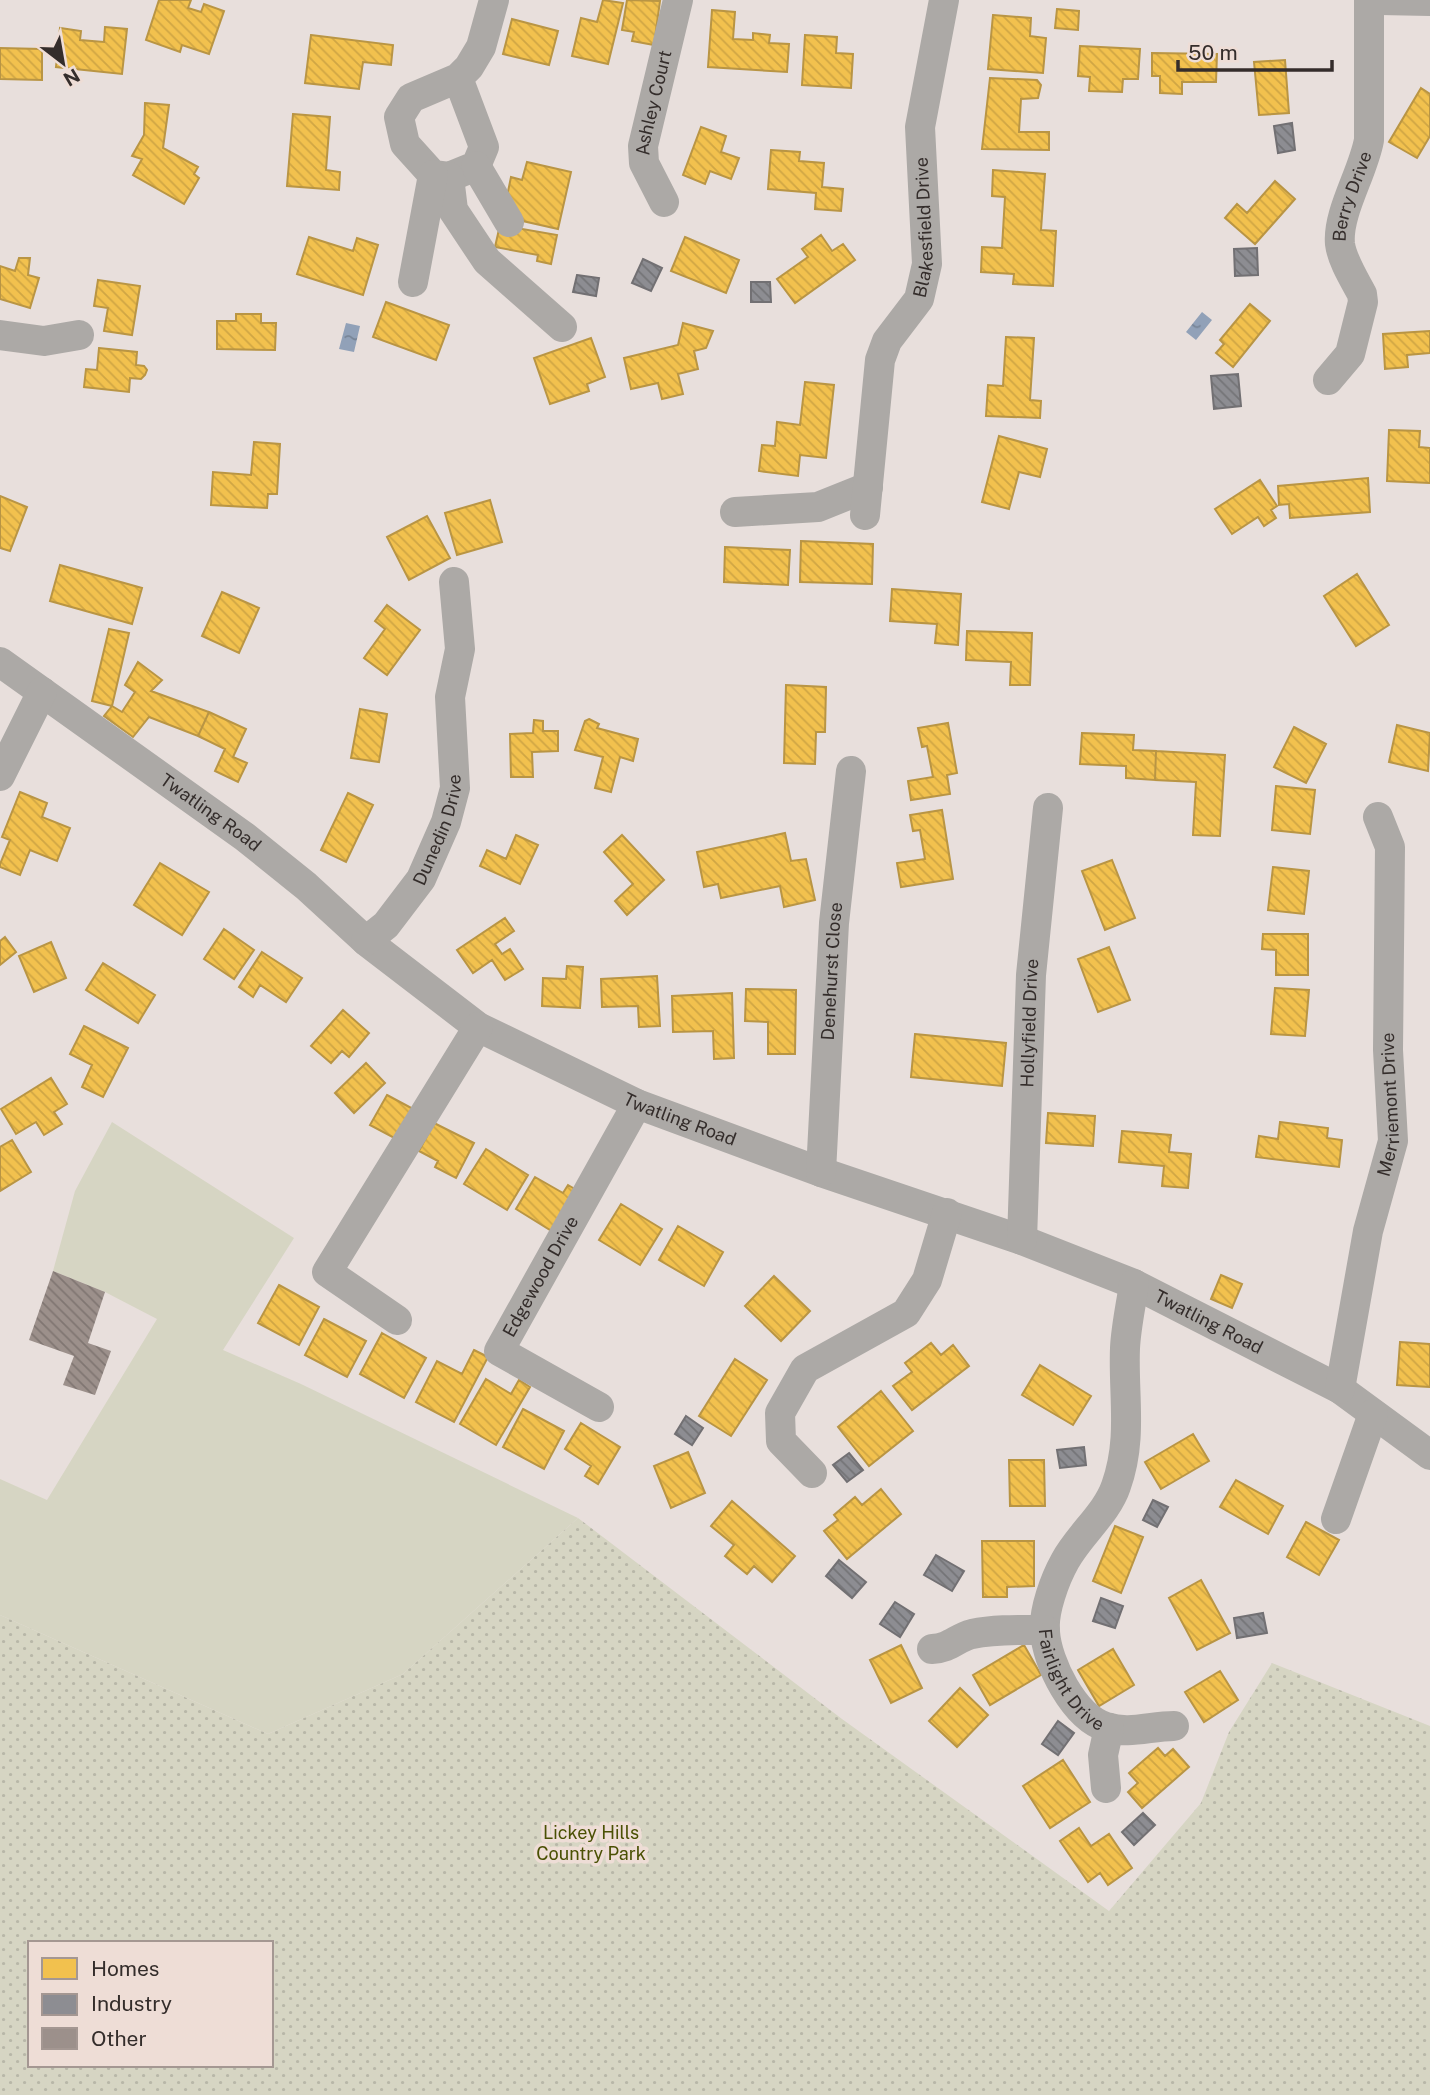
<svg xmlns="http://www.w3.org/2000/svg" width="1430" height="2095" font-family="'Public Sans',sans-serif">
<style>
.grass{fill:#d6d5c3}
.park{fill:url(#park-dots);fill-rule:evenodd}
.water{fill:url(#water-ripples)}
.homes{fill:url(#homes-back-hatch);stroke:#b99544;stroke-width:2}
.industry{fill:url(#industry-back-hatch);stroke:#727073;stroke-width:2}
.building{fill:url(#building-back-hatch)}
.lines{fill:none;stroke-linecap:round;stroke-linejoin:round}
.minor{stroke:#aca9a6;stroke-width:30}
.labels{text-anchor:middle;stroke-width:7;stroke-linejoin:round;paint-order:stroke}
.street-label{font-size:18px;fill:#342d2b;stroke:#eeddd6}
.park-label{font-size:18px;fill:#4a5004;stroke:#eeddd6}
</style>
<defs>
<pattern id="park-dots" width="8" height="8" patternUnits="userSpaceOnUse" patternTransform="scale(1.75)"><rect width="8" height="8" fill="#d6d5c3"/><path d="M2 2h.1M6 6h.1" fill="none" stroke="#b8b7a8" stroke-width="1.8" stroke-linecap="round"/></pattern>
<pattern id="water-ripples" width="26" height="14" patternUnits="userSpaceOnUse" patternTransform="scale(1.75)"><rect width="26" height="14" fill="#91a1b8"/><path d="M2 4q2-2 4 0t4 0M15 11q2-2 4 0t4 0" fill="none" stroke="#778496"/></pattern>
<pattern id="homes-back-hatch" width="6" height="6" patternUnits="userSpaceOnUse" patternTransform="scale(1.75)"><rect width="6" height="6" fill="#f2c14e"/><path d="M-1 5l2 2M0 0l6 6M5-1l2 2" fill="none" stroke="#d0a644"/></pattern>
<pattern id="industry-back-hatch" width="6" height="6" patternUnits="userSpaceOnUse" patternTransform="scale(1.75)"><rect width="6" height="6" fill="#8d8d92"/><path d="M-1 5l2 2M0 0l6 6M5-1l2 2" fill="none" stroke="#747477"/></pattern>
<pattern id="building-back-hatch" width="6" height="6" patternUnits="userSpaceOnUse" patternTransform="scale(1.75)"><rect width="6" height="6" fill="#9c908b"/><path d="M-1 5l2 2M0 0l6 6M5-1l2 2" fill="none" stroke="#807672"/></pattern>
</defs>
<rect width="100%" height="100%" fill="#e8dfdc"/>
<path class="grass" d="M112 1122 294 1238 223 1350 301 1384 578 1518 403 1674 268 1734 0 1615V1479L47 1500 157 1319 105 1292 53 1271 75 1191Z"/>
<path class="park" d="M578 1518 842 1719 1109 1911 1201 1803 1229 1732 1272 1663 1430 1726V2095H0V1615L268 1734 403 1674ZM30 1943H271V2065H30Z"/>
<path class="water" d="M1202 312 1212 320 1196 340 1186 332Z
M346 323 360 326 354 352 339 349Z"/>
<path class="homes" d="M159 0H191L188 8 201 12 204 4 224 11 209 54 182 45 180 52 146 40Z
M603 0 623 3 608 64 572 56 581 18 597 22Z
M627 0 660 1 654 45 632 41 634 32 622 30Z
M1057 9 1079 11 1078 30 1055 28Z
M712 10 735 12 733 39 753 40V33L770 35 769 43 789 44 787 72 708 67Z
M993 15 1031 18 1030 36 1046 38 1043 73 988 69Z
M512 19 558 31 549 65 503 54Z
M105 27 127 29 122 74 56 67 60 28 81 31 80 40 104 42Z
M311 35 393 45 391 65 363 62 359 89 305 83Z
M805 35 837 37 836 53 853 54 851 88 802 85Z
M1080 46 1140 49 1138 79H1123L1122 92 1089 91 1090 77 1078 76Z
M0 48 42 49V80L0 79Z
M1152 53 1217 54 1216 82H1182V94L1160 93V76H1152Z
M1285 60 1289 113 1259 115 1254 62Z
M990 78 1037 80 1041 85 1038 98 1021 99 1019 132H1049V150L982 149Z
M1421 88 1430 94V136L1417 158 1389 142Z
M145 103 169 105 163 148 198 167 194 174 199 178 184 204 133 175 142 159 132 156 144 135Z
M293 114 330 117 326 170 340 172 339 190 287 186Z
M701 127 726 136 721 152 739 158 731 179 710 171 705 184 683 175Z
M771 150 800 152 799 161 824 163 822 187 843 189 841 211 815 209 816 193 768 189Z
M527 162 571 172 558 229 514 219 505 206 511 177 522 180Z
M993 170 1045 174 1041 230 1056 231 1053 286 1013 284 1014 274 981 272 982 247 1002 248 1005 197 992 196Z
M1275 181 1295 199 1255 244 1225 218 1237 204 1247 213Z
M500 225 557 235 551 264 537 261 538 255 495 247Z
M821 235 832 251 843 244 855 260 795 303 777 279 808 257 802 249Z
M309 237 353 251 357 238 378 245 363 295 297 274Z
M685 237 739 260 726 293 671 271Z
M19 258H30L28 275 39 278 30 308 0 299V266L15 271Z
M98 280 140 286 132 335 104 331 108 308 94 306Z
M386 302 449 325 436 360 373 337Z
M1250 304 1270 321 1233 367 1216 353 1224 344 1220 340Z
M236 314H261V323H276L275 350 217 349V321H236Z
M683 323 713 331 706 348 694 351 698 369 678 374 683 394 662 399 658 383 631 389 624 358 678 345Z
M1430 331V353L1407 355 1408 367 1385 369 1383 334Z
M1006 337 1034 338 1030 400 1041 401 1040 418 986 416 988 385 1003 386Z
M591 338 605 377 587 384 589 391 550 404 534 358Z
M99 348 137 352 136 365 144 366 147 370 145 375 141 379 130 378 129 392 84 387 86 369 97 370Z
M805 382 834 385 826 458 800 455 798 476 759 471 762 445 775 446 777 422 800 425Z
M1389 430 1420 431 1419 447 1430 448V483L1387 481Z
M999 436 1047 449 1040 477 1019 472 1009 509 982 502Z
M254 442 280 444 277 494H268L267 508 211 505 213 472 251 475Z
M1368 478 1370 512 1290 518 1289 504 1279 505 1278 486Z
M1260 480 1277 506 1271 510 1276 518 1264 526 1258 517 1232 534 1215 509Z
M0 496 27 507 10 551 0 548Z
M490 500 502 542 457 555 445 513Z
M427 516 450 558 409 580 387 537Z
M801 541 873 544 872 584 800 582Z
M725 547 790 550 788 585 724 582Z
M60 565 142 588 132 624 50 601Z
M1357 574 1389 625 1356 646 1324 596Z
M892 589 961 594 958 645 935 643 937 624 890 621Z
M222 592 259 608 239 653 202 636Z
M387 605 420 630 387 675 364 658 385 629 375 621Z
M109 629 129 633 112 706 92 701Z
M967 631 1032 633 1030 685H1010L1011 662 966 660Z
M138 662 162 680 151 691 209 712 198 736 149 717 133 737 104 716 112 706 122 712 135 692 125 685Z
M786 685 826 687 825 732H816L815 764 784 763Z
M360 709 387 714 379 762 351 758Z
M209 712 246 729 233 757 247 763 238 782 215 771 225 749 198 736Z
M589 719 599 724 597 728 638 739 633 761 620 757 611 792 595 788 603 757 575 750 585 721Z
M534 720 543 721V731H558V751L532 752 533 777H511L510 734 533 733Z
M948 723 957 773 947 775 950 794 911 800 908 781 933 777 927 746 922 747 918 728Z
M1397 725 1430 733 1428 771 1389 762Z
M1294 727 1326 744 1306 783 1274 767Z
M1082 733 1134 735 1133 750 1156 751 1155 780 1126 778V766L1080 764Z
M1156 751 1225 755 1220 836 1193 835 1196 782 1155 780Z
M1276 786 1315 790 1310 834 1272 830Z
M20 792 47 803 42 817 70 828 57 861 30 850 20 875 0 867V864L10 840 2 837Z
M348 793 373 805 346 862 321 850Z
M942 810 953 879 901 887 897 863 925 859 920 830 913 831 910 815Z
M785 833 791 861 806 859 815 900 784 907 780 886 721 898 718 884 704 887 697 852Z
M516 835 538 845 520 884 480 866 487 850 506 859Z
M622 835 664 880 627 915 615 901 633 884 604 852Z
M1112 860 1135 918 1105 930 1082 871Z
M160 863 209 892 182 935 134 905Z
M1273 867 1309 871 1304 914 1268 910Z
M505 918 514 931 495 944 502 954 510 949 523 969 505 980 492 960 473 973 457 950Z
M224 929 254 950 234 979 204 959Z
M1263 934H1308V975H1276V950L1262 949Z
M5 937 16 952 0 965V941Z
M51 942 66 978 34 992 19 956Z
M1109 947 1130 1000 1098 1012 1078 959Z
M262 952 302 978 286 1002 260 985 253 997 239 987Z
M103 963 155 995 138 1023 86 990Z
M567 966 583 967 580 1008 542 1006 543 978 566 979Z
M657 976 660 1026 639 1027 638 1006 602 1007 601 979Z
M1275 988 1309 990 1305 1036 1271 1034Z
M746 989 796 990 795 1054H768V1022L745 1021Z
M732 993 734 1058 714 1059 713 1031 673 1032 672 996Z
M343 1010 369 1033 349 1057 342 1051 331 1063 311 1046Z
M84 1026 128 1048 103 1097 82 1087 92 1065 70 1054Z
M915 1034 1006 1043 1002 1086 911 1077Z
M366 1063 385 1083 354 1113 335 1093Z
M51 1078 67 1104 54 1112 62 1124 44 1135 36 1122 16 1134 1 1109Z
M387 1095 415 1110 398 1140 370 1125Z
M1048 1113 1095 1116 1093 1146 1046 1143Z
M1280 1122 1328 1128 1327 1138 1342 1140 1339 1167 1256 1157 1259 1136 1278 1139Z
M434 1123 474 1143 456 1178 435 1167 438 1161 419 1151Z
M1122 1131 1171 1135 1169 1152 1191 1154 1188 1188 1162 1186 1164 1166 1119 1162Z
M12 1140 31 1172 0 1191V1147Z
M486 1149 528 1175 507 1210 464 1184Z
M535 1177 563 1193 568 1185 580 1192 555 1233 516 1209Z
M621 1204 662 1229 640 1265 599 1240Z
M678 1226 723 1252 704 1286 659 1260Z
M1221 1275 1242 1284 1232 1308 1211 1299Z
M774 1276 810 1311 781 1341 745 1306Z
M279 1285 319 1307 299 1345 258 1323Z
M324 1319 366 1341 347 1377 305 1355Z
M382 1333 426 1358 404 1398 360 1374Z
M1400 1342 1430 1344V1387L1397 1385Z
M931 1343 941 1355 953 1345 969 1366 912 1410 893 1386 912 1372 905 1363Z
M474 1350 488 1357 454 1422 416 1402 437 1361 462 1374Z
M735 1359 767 1380 731 1436 699 1416Z
M1040 1365 1091 1396 1073 1425 1022 1395Z
M486 1379 511 1394 519 1380 530 1387 496 1445 460 1424Z
M881 1391 913 1431 869 1466 838 1427Z
M523 1409 564 1431 544 1469 503 1447Z
M581 1423 620 1447 598 1484 585 1476 591 1466 565 1449Z
M1193 1434 1209 1461 1161 1489 1145 1462Z
M688 1452 705 1493 671 1508 654 1466Z
M1009 1460H1044L1045 1506H1010Z
M1236 1480 1283 1506 1268 1534 1220 1507Z
M881 1489 901 1514 847 1559 824 1531 838 1520 834 1515 855 1497 862 1505Z
M732 1501 795 1556 772 1582 754 1566 747 1574 725 1556 734 1545 711 1526Z
M1306 1522 1339 1540 1319 1575 1287 1557Z
M1115 1526 1143 1537 1121 1593 1093 1581Z
M982 1541H1034V1586L1007 1587V1597H983Z
M1201 1580 1230 1633 1197 1650 1169 1598Z
M901 1645 922 1688 891 1703 870 1660Z
M1024 1645 1041 1675 990 1705 973 1675Z
M1113 1649 1134 1685 1099 1706 1078 1670Z
M1220 1671 1238 1700 1204 1722 1185 1692Z
M960 1688 988 1715 957 1747 929 1721Z
M1158 1748 1165 1756 1173 1749 1189 1767 1142 1808 1128 1792 1138 1783 1129 1773Z
M1063 1760 1090 1802 1050 1828 1023 1786Z
M1079 1828 1091 1846 1109 1834 1132 1868 1108 1885 1100 1873 1088 1882 1060 1841Z"/>
<path class="industry" d="M1292 123 1295 150 1278 153 1274 126Z
M1257 248 1258 275 1235 276 1234 249Z
M643 259 662 268 651 291 632 283Z
M577 275 599 278 596 296 573 292Z
M751 282H770L771 302H751Z
M1238 374 1241 406 1214 409 1211 376Z
M686 1416 703 1428 692 1445 675 1434Z
M1084 1447 1086 1465 1060 1468 1057 1450Z
M849 1453 863 1470 847 1482 833 1465Z
M1153 1500 1168 1507 1157 1527 1143 1520Z
M936 1555 964 1571 952 1591 924 1575Z
M839 1560 866 1582 852 1598 826 1576Z
M1101 1598 1123 1606 1115 1628 1093 1621Z
M895 1602 914 1614 900 1637 880 1624Z
M1263 1613 1267 1633 1237 1638 1234 1618Z
M1058 1721 1074 1733 1058 1755 1042 1744Z
M1143 1813 1155 1825 1134 1845 1122 1832Z"/>
<path class="building" d="M53 1271 105 1292 88 1343 111 1351 95 1395 63 1385 74 1356 29 1340Z"/>
<g class="lines">
<g class="minor">
<path d="M1380 0 1430 1"/>
<path d="M458 78 484 147 476 166 449 177 433 175 405 144 399 117 411 98 458 78 469 67 481 47 494 0"/>
<path d="M476 166 509 222"/>
<path d="M449 177 453 210 487 261 562 327"/>
<path id="s1" d="M664 202 644 163 643 146 678 0"/>
<path d="M413 282 433 175"/>
<path d="M0 335 44 341 79 335"/>
<path id="s2" d="M1328 380 1350 354 1363 302 1362 294C1354 279 1342 260 1340 244 1337 213 1363 173 1369 140V0"/>
<path d="M735 512 818 507 868 487"/>
<path id="s3" d="M865 515 880 360 887 341 919 299 927 264 920 127 944 0"/>
<path id="s4" d="M0 662 245 837 306 886 366 941 478 1027 637 1104 821 1172 1022 1240 1134 1284 1340 1389 1430 1455"/>
<path d="M0 776 42 692"/>
<path id="s5" d="M366 941 386 925 421 879 446 822 455 788 450 697 460 649 454 582"/>
<path id="s6" d="M821 1172 834 923 851 771"/>
<path id="s7" d="M1022 1240 1031 975 1048 808"/>
<path id="s8" d="M1134 1284C1131 1305 1126 1327 1125 1348 1123 1395 1133 1439 1116 1486 1107 1513 1079 1535 1065 1561 1055 1579 1043 1611 1045 1632 1047 1663 1074 1717 1106 1727 1129 1735 1150 1726 1174 1726"/>
<path d="M397 1320 327 1272 478 1027"/>
<path id="s9" d="M1340 1389 1368 1231 1393 1141 1388 1050 1390 847 1378 817"/>
<path id="s10" d="M599 1407 499 1351 637 1104"/>
<path d="M812 1473 781 1441 780 1413 805 1369 906 1313 927 1280 947 1213"/>
<path d="M1336 1519 1373 1414"/>
<path d="M932 1649C951 1648 956 1638 972 1634 996 1629 1021 1630 1045 1630"/>
<path d="M1106 1788 1103 1755 1109 1728"/>
</g>
</g>
<g class="labels">
<g class="street-label">
<text dy="6" stroke="none"><textPath href="#s1" startOffset="105">Ashley Court</textPath></text>
<text dy="6" stroke="none"><textPath href="#s2" startOffset="200">Berry Drive</textPath></text>
<text dy="6" stroke="none"><textPath href="#s3" startOffset="301">Blakesfield Drive</textPath></text>
<text dy="6" stroke="none"><textPath href="#s4" startOffset="259">Twatling Road</textPath></text>
<text dy="6" stroke="none"><textPath href="#s5" startOffset="136">Dunedin Drive</textPath></text>
<text dy="6" stroke="none"><textPath href="#s6" startOffset="201">Denehurst Close</textPath></text>
<text dy="6" stroke="none"><textPath href="#s7" startOffset="217">Hollyfield Drive</textPath></text>
<text dy="6" stroke="none"><textPath href="#s9" startOffset="290">Merriemont Drive</textPath></text>
<text dy="6" stroke="none"><textPath href="#s4" startOffset="824">Twatling Road</textPath></text>
<text dy="6" stroke="none"><textPath href="#s10" startOffset="200">Edgewood Drive</textPath></text>
<text dy="6" stroke="none"><textPath href="#s4" startOffset="1391">Twatling Road</textPath></text>
<text dy="6" stroke="none"><textPath href="#s8" startOffset="425">Fairlight Drive</textPath></text>
</g>
<g class="park-label">
<text x="591" y="1839">Lickey Hills<tspan x="591" dy="21">Country Park</tspan></text>
</g>
</g>
<rect x="28" y="1941" width="245" height="126" fill="#eeddd6" stroke="#a49792" stroke-width="2"/>
<rect x="42" y="1958" width="35" height="21" fill="#f2c14e" stroke="#a49792" stroke-width="2"/>
<text x="91" y="1976" font-size="21" fill="#342d2b">Homes</text>
<rect x="42" y="1994" width="35" height="21" fill="#8d8d92" stroke="#a49792" stroke-width="2"/>
<text x="91" y="2011" font-size="21" fill="#342d2b">Industry</text>
<rect x="42" y="2028" width="35" height="21" fill="#9c908b" stroke="#a49792" stroke-width="2"/>
<text x="91" y="2046" font-size="21" fill="#342d2b">Other</text>
<g transform="translate(63 63) rotate(149)" stroke="#eeddd6" stroke-width="5" paint-order="stroke">
<path d="M0-5L12 26L0 18L-12 26Z" fill="#342d2b"/>
<text y="-10" font-size="19" font-weight="bold" text-anchor="middle" fill="#342d2b">N</text>
</g>
<path d="M1178 60v10h154v-10" fill="none" stroke="#342d2b" stroke-width="3.5"/>
<text x="1188" y="60" font-size="21" fill="#342d2b" stroke="#eeddd6" stroke-width="5" paint-order="stroke">50 m</text>
</svg>
